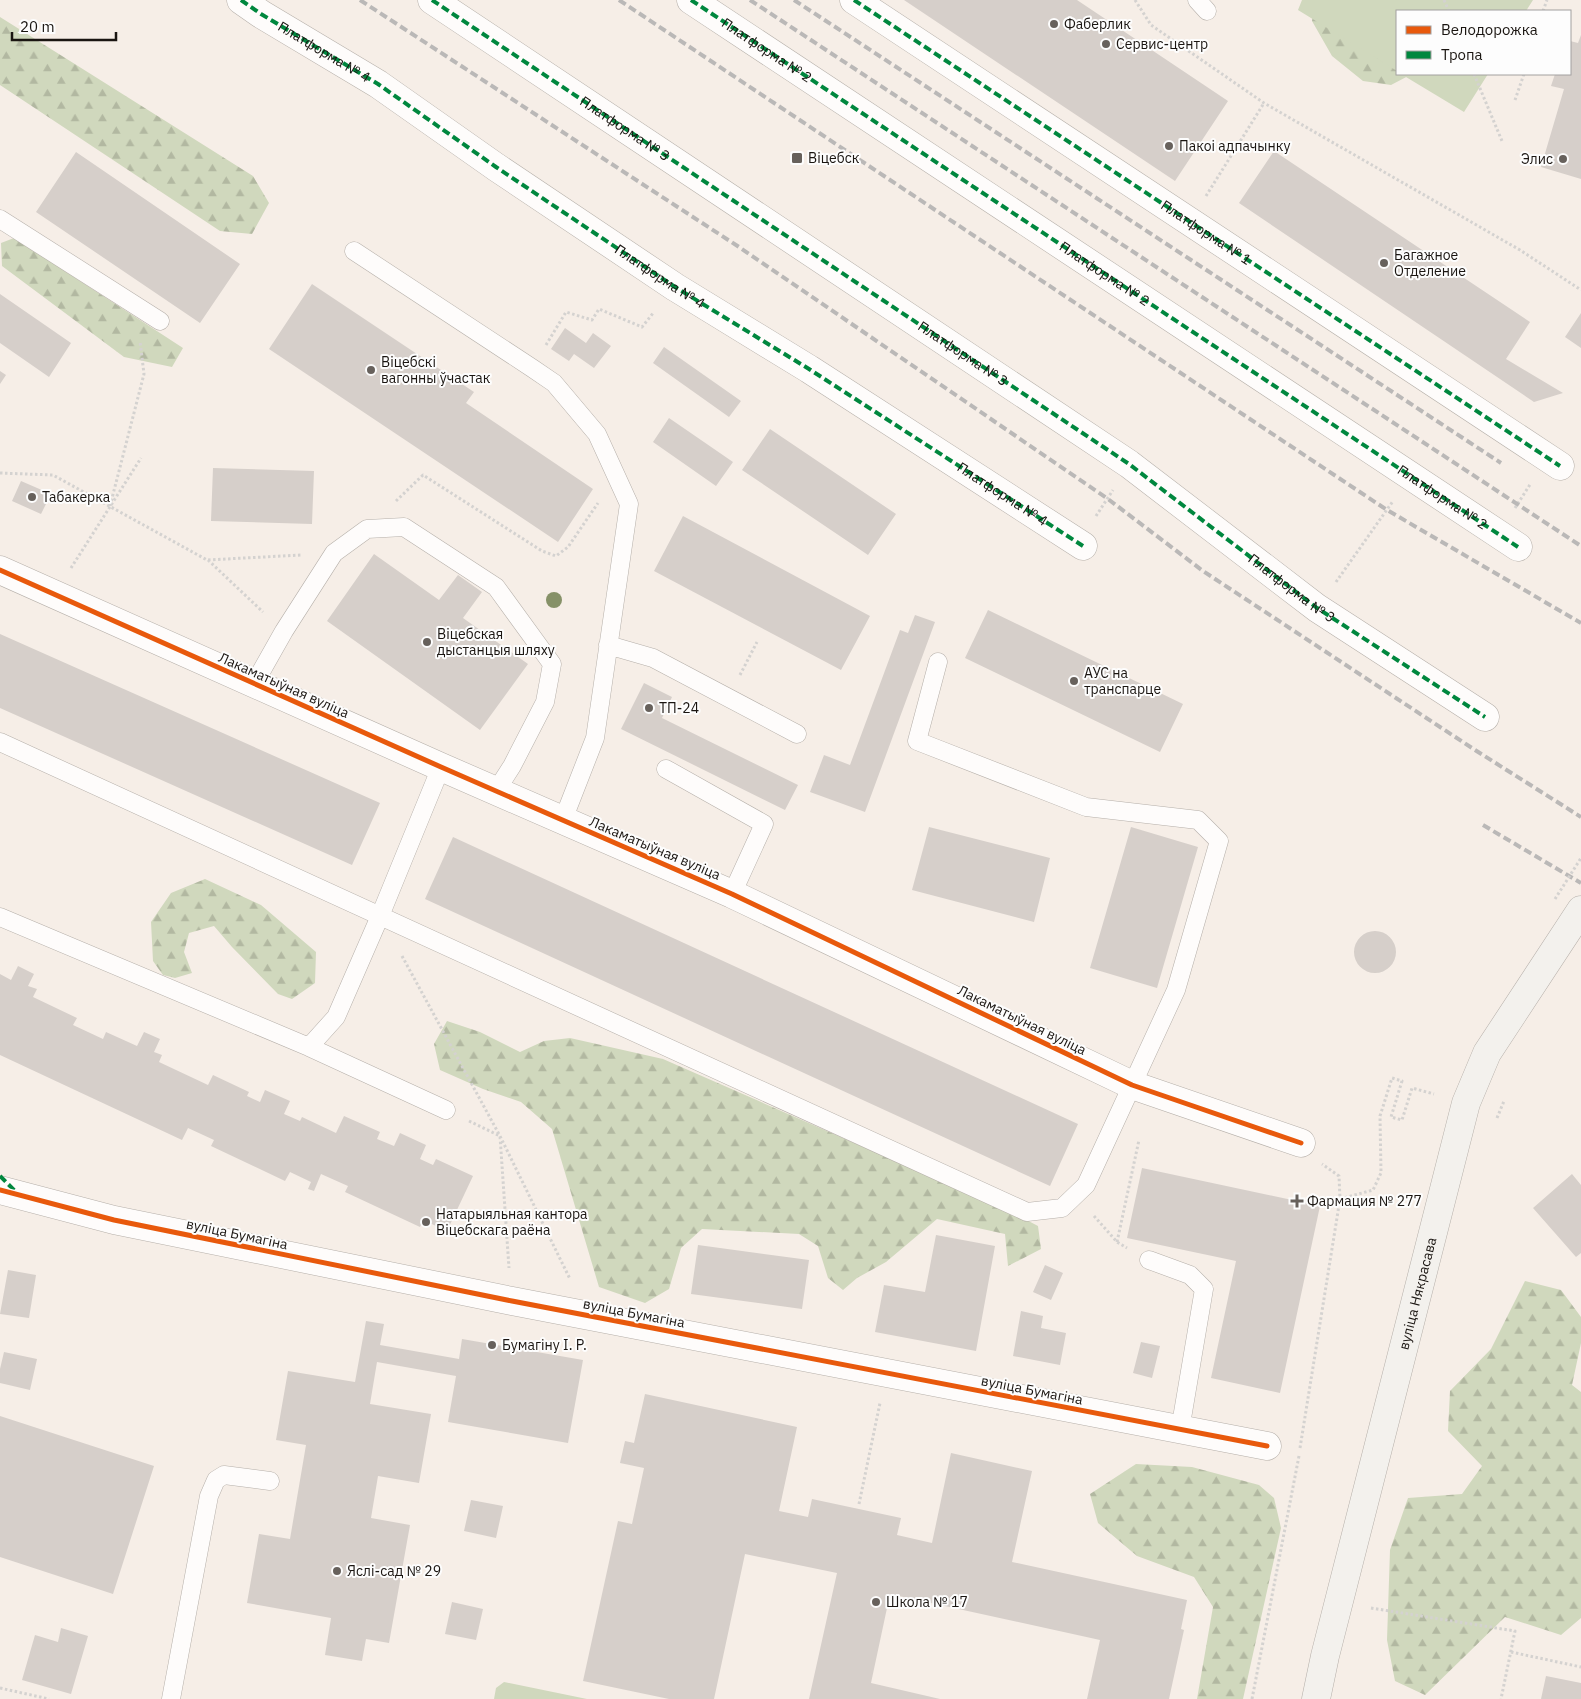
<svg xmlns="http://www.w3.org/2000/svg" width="1581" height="1699" font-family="'IBM Plex Sans',sans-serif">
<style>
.forest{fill:url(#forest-firs)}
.park{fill:#d0d8bd}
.building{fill:#d6cfca}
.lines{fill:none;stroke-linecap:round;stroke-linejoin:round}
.lane-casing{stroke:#b5afa9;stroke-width:19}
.street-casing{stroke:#b5afa9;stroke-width:29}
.secondary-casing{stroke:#b5afa9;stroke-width:29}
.path{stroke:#d4d2d0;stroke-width:3;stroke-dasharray:2.5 2.5;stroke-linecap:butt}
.lane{stroke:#fefcfb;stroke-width:18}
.street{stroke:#fefcfb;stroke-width:28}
.secondary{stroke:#f3f1ed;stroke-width:28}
.rail{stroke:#bab8b7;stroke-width:4;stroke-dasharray:8 4;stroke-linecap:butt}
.path-bridge{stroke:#d4d2d0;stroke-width:3;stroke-dasharray:2.5 2.5;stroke-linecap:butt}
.quiet{stroke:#00873e;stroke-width:4;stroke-dasharray:8 4;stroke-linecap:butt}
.cycleway-casing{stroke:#fdfdfd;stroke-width:8}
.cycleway{stroke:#e8590c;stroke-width:5}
.tree{fill:#869168}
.poi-dot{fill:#67615c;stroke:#fdfdfd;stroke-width:2}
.labels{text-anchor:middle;stroke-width:4;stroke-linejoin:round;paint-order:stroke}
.poi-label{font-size:14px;fill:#1a1511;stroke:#fdfdfd;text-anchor:start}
.street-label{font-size:14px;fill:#1a1511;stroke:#fdfdfd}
</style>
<defs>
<pattern id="forest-firs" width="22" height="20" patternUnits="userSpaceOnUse" patternTransform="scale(1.25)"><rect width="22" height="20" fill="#d0d8bd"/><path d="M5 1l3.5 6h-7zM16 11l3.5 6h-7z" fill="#b2b8a1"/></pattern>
</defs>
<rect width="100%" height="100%" fill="#f6eee7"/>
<path class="forest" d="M1316 0 1397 11V74H1412L1391 85 1363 81 1332 56 1312 21Z
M0 17 253 176 269 203 252 234 220 231 0 85Z
M14 238 183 348 172 367 124 357 2 266 1 243Z
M205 879 261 905 316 952 315 983 292 999 278 994 232 947 214 926 189 933 184 952 192 973 175 978 163 975 153 961 151 922 171 893Z
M447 1021 480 1032 520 1052 544 1041 570 1038 663 1059 1009 1211 1038 1226 1041 1249 1008 1266 1005 1234 937 1219 886 1262 857 1278 843 1290 828 1278 818 1246 799 1234 702 1229 681 1248 669 1289 645 1303 599 1287 552 1129 521 1102 483 1089 440 1070 434 1044Z
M1525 1281 1561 1290 1581 1317V1343L1572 1385 1581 1392V1618L1561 1635 1505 1617 1425 1695 1395 1681 1387 1640 1390 1550 1408 1498 1462 1494 1482 1466 1448 1431 1450 1391 1491 1349Z
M1136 1464 1192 1467 1259 1485 1274 1498 1281 1528 1243 1699H1197L1213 1607 1194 1577 1137 1556 1098 1523 1090 1494Z"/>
<path class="park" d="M1302 0H1533L1526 11H1397V71L1298 10Z
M1401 74H1488L1464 112Z
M504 1682 587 1699H494L496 1688Z"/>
<path class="building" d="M904 0H1077L1228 101 1175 181Z
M1581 35V179L1541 167 1564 89 1551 86 1555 74H1570V41L1578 43Z
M1274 151 1530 322 1506 359 1563 393 1534 402 1239 203Z
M76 152 240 264 200 323 36 212Z
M312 284 474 392 466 403 593 489 558 542 269 349Z
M0 294 71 343 49 377 0 343Z
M1581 313V348L1565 337Z
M565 328 586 343 593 333 611 346 594 368 574 354 569 361 551 349Z
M664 347 741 401 729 417 653 363Z
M0 371 6 375 0 384Z
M669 418 733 462 716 486 653 442Z
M770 429 896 514 868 555 742 470Z
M213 468 314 471 312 524 211 521Z
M21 481 51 494 41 514 12 501Z
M683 516 870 616 841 670 654 571Z
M374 554 439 600 458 575 482 592 463 618 528 664 480 730 327 621Z
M988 610 1183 704 1160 752 965 658Z
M915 615 935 622 865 812 810 792 824 755 850 765 900 630 908 633Z
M0 634 380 803 352 865 0 708Z
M644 683 672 697 662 718 798 785 785 810 621 729Z
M929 827 1050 858 1034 922 912 890Z
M1131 827 1198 847 1157 988 1090 968Z
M453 837 1078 1124 1050 1186 425 899Z
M1354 952a21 21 0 1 1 42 0a21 21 0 1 1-42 0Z
M18 966 34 974 28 986 37 989 33 997 77 1018 73 1025 103 1039 106 1032 137 1046 144 1032 160 1039 154 1052 162 1055 159 1062 208 1085 213 1075 249 1092 247 1096 260 1102 265 1090 290 1101 284 1114 300 1121 302 1117 336 1133 344 1116 380 1132 377 1139 394 1146 400 1133 426 1145 420 1159 433 1165 436 1159 473 1176 447 1231 423 1220 420 1227 345 1192 348 1186 321 1174 314 1191 308 1189 311 1182 290 1172 285 1181 211 1146 214 1140 188 1128 182 1140 0 1055V974L11 980Z
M1142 1168 1320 1206 1280 1393 1211 1378 1236 1261 1127 1238Z
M1572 1174 1581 1185V1253L1576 1257 1533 1208Z
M936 1235 995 1246 976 1351 875 1332 884 1285 925 1292Z
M698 1245 809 1260 802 1309 691 1294Z
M1045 1265 1063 1273 1051 1300 1033 1292Z
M8 1270 36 1275 29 1318 0 1314Z
M1021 1311 1043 1316 1041 1328 1066 1333 1060 1365 1013 1356Z
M366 1321 384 1324 380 1345 459 1359 462 1339 583 1360 568 1443 448 1422 456 1376 377 1362 370 1404 431 1414 419 1483 378 1476 371 1518 410 1525 389 1643 366 1639 362 1661 325 1655 331 1618 247 1603 259 1534 290 1539 306 1445 276 1440 288 1371 355 1382Z
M1141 1342 1160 1346 1152 1378 1133 1373Z
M4 1352 37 1359 30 1390 0 1383V1369Z
M645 1394 797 1427 779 1511 808 1517 812 1499 901 1518 897 1535 932 1543 951 1453 1032 1471 1012 1562 1187 1600 1181 1629 1184 1630 1169 1699H1087L1100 1640 890 1594 871 1683 940 1699H809L837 1573 745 1554 714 1699H669L583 1681 618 1521 632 1524 644 1468 620 1463 625 1441 634 1443Z
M0 1416 154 1466 113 1594 0 1557Z
M471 1500 503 1506 496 1538 464 1531Z
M452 1602 483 1609 476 1640 445 1634Z
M61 1628 88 1636 71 1694 22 1680 35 1635 58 1642Z
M1546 1676 1581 1683V1699H1541Z"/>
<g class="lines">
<defs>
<path id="lane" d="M1197 0 1207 11
M0 219 160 321
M354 251 532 368 554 383 597 434 629 504 595 738 563 820
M608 645 653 658 797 734
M254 684 284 631 334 553 367 529 404 527 496 587 552 664 545 702 512 766 496 791
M0 742 1027 1212 1062 1208 1086 1185 1176 990 1219 841 1198 820 1086 807 917 741 938 662
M666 769 764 824 732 894
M0 917 309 1047 336 1017 380 916 441 767
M309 1047 446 1110
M1149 1260 1190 1275 1204 1289 1180 1430
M171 1699 209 1496 216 1480 224 1475 270 1481"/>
<g id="street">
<path d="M241 0 261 14 378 84 496 167 675 287 809 369 1083 546"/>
<path d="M432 0 1129 464 1317 608 1485 717"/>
<path d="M691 0 1518 547"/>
<path id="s1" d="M854 0 1560 466"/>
<path d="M0 570 441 767 732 894 1132 1085 1301 1143"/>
<path d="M0 1190 114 1220 512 1301 1267 1446"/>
</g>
<g id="secondary">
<path id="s2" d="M1316 1699 1325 1656 1466 1103 1487 1053 1581 910"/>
</g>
</defs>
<use href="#lane" class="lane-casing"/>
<use href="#street" class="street-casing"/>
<use href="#secondary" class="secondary-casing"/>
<path class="path" d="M1135 0 1151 25 1264 103 1520 250 1581 290
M1444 0 1449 11
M1543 11 1547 0
M1474 74 1502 141
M1515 100 1524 74
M1206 196 1264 103
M546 345 566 312 592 320 599 309 642 327 654 312
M0 473 53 475 207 560 301 555
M396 501 423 475 542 551 556 556 568 547 598 503
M110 506 144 374 140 341
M1515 508 1531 483
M1096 516 1113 490
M208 560 263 612
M71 568 141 458
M1336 582 1393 501
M740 675 757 642
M402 956 500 1136 570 1279
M1497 1118 1504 1101
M469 1121 500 1136 509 1268
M1340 1199 1373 1190 1381 1173 1380 1116 1392 1078 1402 1081 1391 1117 1402 1120 1412 1088 1434 1094
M1094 1216 1117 1242 1127 1248
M1117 1242 1139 1140
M1300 1448 1340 1199 1339 1176 1322 1164
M859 1504 880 1403
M1371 1608 1515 1631 1501 1699
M1511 1652 1581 1667
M0 1688 49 1699
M1252 1699 1299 1456"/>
<use href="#lane" class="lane"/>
<use href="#street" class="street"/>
<use href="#secondary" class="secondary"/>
<path class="rail" d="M360 0 739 247 1108 499 1203 571 1475 750 1581 817
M619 0 1387 510 1581 623
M750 0 1581 546
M794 0 1501 463
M1483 825 1581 883"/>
<path class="path-bridge" d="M1555 899 1581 858"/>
<g class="quiet">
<path id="s3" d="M241 0 261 14 378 84 496 167 675 287 809 369 1083 546"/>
<path id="s4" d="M432 0 1129 464 1317 608 1485 717"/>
<path id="s5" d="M691 0 1518 547"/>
<path d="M854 0 1560 466"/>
<path d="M0 1176 17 1193"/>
</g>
<defs>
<path id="cycleway" d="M0 570 441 767 732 894 1132 1085 1301 1143
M0 1190 114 1220 512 1301 1267 1446"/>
</defs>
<use href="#cycleway" class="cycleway-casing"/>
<use href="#cycleway" class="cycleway"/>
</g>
<circle class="tree" cx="554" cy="600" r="8"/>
<g class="poi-dot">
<circle cx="1054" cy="24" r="5"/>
<circle cx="1106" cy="44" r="5"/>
<circle cx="1169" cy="146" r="5"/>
<rect x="791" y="152" width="12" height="12" rx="2.5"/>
<circle cx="1563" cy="159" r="5"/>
<circle cx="1384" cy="263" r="5"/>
<circle cx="371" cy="370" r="5"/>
<circle cx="32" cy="497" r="5"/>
<circle cx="427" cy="642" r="5"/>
<circle cx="1074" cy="681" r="5"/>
<circle cx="649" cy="708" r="5"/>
<path d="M1294.5 1193.5h5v5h5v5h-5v5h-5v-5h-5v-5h5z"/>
<circle cx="426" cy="1222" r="5"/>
<circle cx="492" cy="1345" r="5"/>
<circle cx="337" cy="1571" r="5"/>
<circle cx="876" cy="1602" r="5"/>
</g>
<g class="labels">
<g class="poi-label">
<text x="1064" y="29">Фаберлик</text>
<text x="1116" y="49">Сервис-центр</text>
<text x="1179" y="151">Пакоі адпачынку</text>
<text x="808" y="163">Віцебск</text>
<text x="1553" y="164" text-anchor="end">Элис</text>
<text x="1394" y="260">Багажное<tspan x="1394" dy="16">Отделение</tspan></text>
<text x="381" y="367">Віцебскі<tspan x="381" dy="16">вагонны ўчастак</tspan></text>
<text x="42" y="502">Табакерка</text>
<text x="437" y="639">Віцебская<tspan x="437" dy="16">дыстанцыя шляху</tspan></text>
<text x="1084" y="678">АУС на<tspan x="1084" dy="16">транспарце</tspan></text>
<text x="659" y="713">ТП-24</text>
<text x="1307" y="1206">Фармация № 277</text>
<text x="436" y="1219">Натарыяльная кантора<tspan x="436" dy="16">Віцебскага раёна</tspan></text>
<text x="502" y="1350">Бумагіну І. Р.</text>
<text x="347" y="1576">Яслі-сад № 29</text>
<text x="886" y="1607">Школа № 17</text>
</g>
<g class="street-label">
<text dy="5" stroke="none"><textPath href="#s5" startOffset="91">Платформа № 2</textPath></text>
<text dy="5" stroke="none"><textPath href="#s3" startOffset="98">Платформа № 4</textPath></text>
<text dy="5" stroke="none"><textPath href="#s4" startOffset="232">Платформа № 3</textPath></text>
<text dy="5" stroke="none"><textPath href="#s1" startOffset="422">Платформа № 1</textPath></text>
<text dy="5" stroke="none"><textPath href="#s5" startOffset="496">Платформа № 2</textPath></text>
<text dy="5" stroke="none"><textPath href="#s3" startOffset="502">Платформа № 4</textPath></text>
<text dy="5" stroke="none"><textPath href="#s4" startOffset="638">Платформа № 3</textPath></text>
<text dy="5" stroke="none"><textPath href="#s3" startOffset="908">Платформа № 4</textPath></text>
<text dy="5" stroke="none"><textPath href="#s5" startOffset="901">Платформа № 2</textPath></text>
<text dy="5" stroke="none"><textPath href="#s4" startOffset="1042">Платформа № 3</textPath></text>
<text transform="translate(284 685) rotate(24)" y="5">Лакаматыўная вуліца</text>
<text transform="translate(655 848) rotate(23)" y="5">Лакаматыўная вуліца</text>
<text transform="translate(1022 1020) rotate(26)" y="5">Лакаматыўная вуліца</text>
<text transform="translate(237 1234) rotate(12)" y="5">вуліца Бумагіна</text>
<text dy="5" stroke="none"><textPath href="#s2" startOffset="418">вуліца Някрасава</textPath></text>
<text transform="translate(634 1313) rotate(11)" y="5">вуліца Бумагіна</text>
<text transform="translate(1032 1390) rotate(11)" y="5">вуліца Бумагіна</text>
</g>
</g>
<rect x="1396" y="10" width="175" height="65" fill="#fdfdfd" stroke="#a2a09f"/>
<rect x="1406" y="26" width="25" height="8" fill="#e8590c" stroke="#a2a09f"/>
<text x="1441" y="35" font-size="15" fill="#1a1511">Велодорожка</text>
<rect x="1406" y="51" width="25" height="8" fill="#00873e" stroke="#a2a09f"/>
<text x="1441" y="60" font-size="15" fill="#1a1511">Тропа</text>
<path d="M12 32v8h104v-8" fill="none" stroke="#1a1511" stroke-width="2.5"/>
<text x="20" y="32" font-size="15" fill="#1a1511" stroke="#fdfdfd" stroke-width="4" paint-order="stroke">20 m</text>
</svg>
